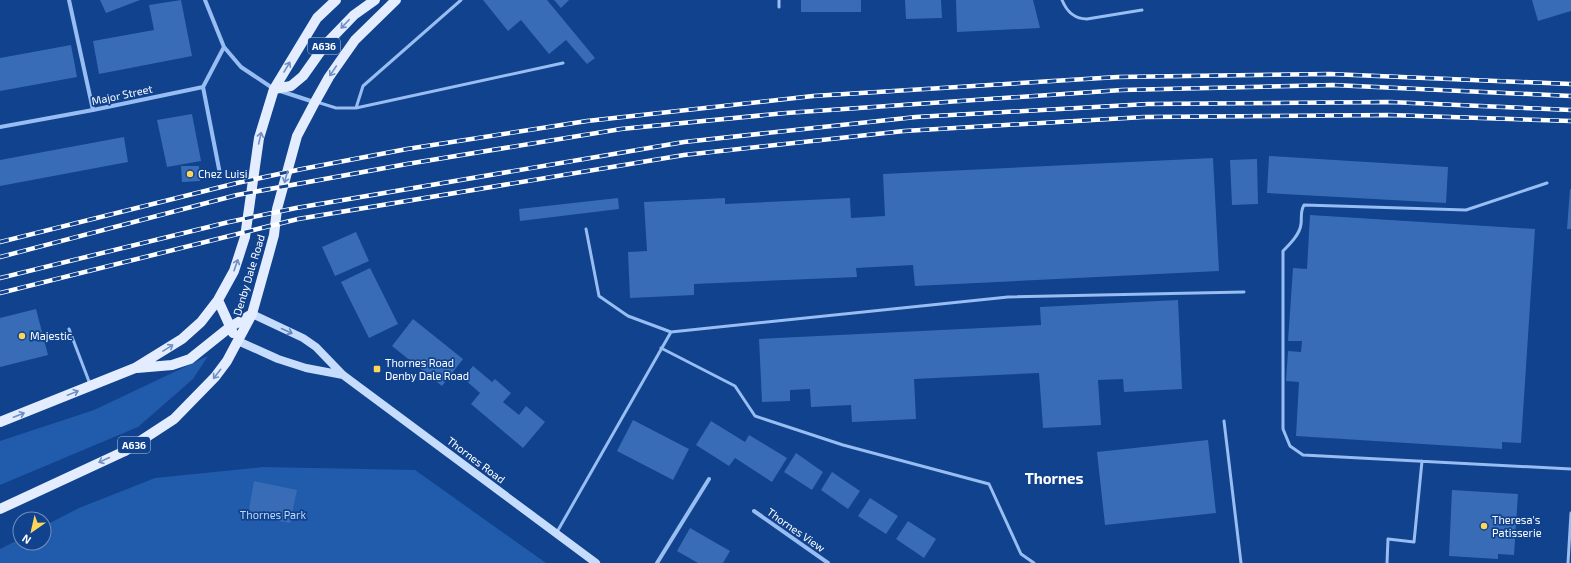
<svg xmlns="http://www.w3.org/2000/svg" width="1571" height="563" font-family="'Exo 2',sans-serif">
<style>
.green{fill:#215bac}
.building{fill:#386cb7}
.lines{fill:none;stroke-linecap:round;stroke-linejoin:round}
.service{stroke:#97bdf2;stroke-width:3}
.minor{stroke:#97bdf2;stroke-width:4}
.secondary{stroke:#c6dcfc;stroke-width:8}
.primary{stroke:#e3edff;stroke-width:10}
.rail-casing{stroke:#fff;stroke-width:4.5}
.rail{stroke:#10428d;stroke-width:3;stroke-dasharray:9;stroke-linecap:butt}
.oneway{stroke:#6f8fc0}
.oneway2{stroke:#6287bf}
.poi-dot{fill:#ffd559;stroke:#10428d;stroke-width:1.5}
.labels{text-anchor:middle;stroke-width:3.5;stroke-linejoin:round;paint-order:stroke}
.shield{fill:#10428d;stroke:#b7c6dd;stroke-width:1}
.shield-label{font-size:10px;font-weight:bold;fill:#fff}
.street-label{font-size:11px;fill:#fff;stroke:#10428d}
.poi-label{font-size:11px;fill:#fff;stroke:#10428d;text-anchor:start}
.park-label{font-size:11px;fill:#bfd9fd;stroke:#10428d}
.district-label{font-size:15px;font-weight:bold;fill:#fff;stroke:#10428d}
</style>
<rect width="100%" height="100%" fill="#10428d"/>
<path class="green" d="M208 356 193 379 138 427 0 485V441L94 410Z
M263 467 415 470 546 563H0V549L20 539V543H44V526L79 508 155 478Z"/>
<path class="building" d="M100 0H140L106 13Z
M181 0 192 56 99 74 93 41 154 30 149 5Z
M483 0H547L595 58 587 64 566 40 549 54 521 20 508 31Z
M554 0H569L561 8Z
M801 0H861V12H801Z
M905 0H941L942 18 906 19Z
M956 0H1033L1040 28 957 32Z
M1532 0H1571V11L1538 21Z
M71 45 77 77 0 91V58Z
M192 114 201 161 167 167 157 120Z
M124 137 128 162 0 186V160Z
M1269 156 1448 167 1446 203 1267 193Z
M1213 158 1219 271 915 286 913 265 856 268 857 277 694 284V295L630 298 628 252 647 251 644 202 725 198V204L850 198 851 218 885 216 883 174Z
M1257 159 1258 204 1232 205 1230 160Z
M181 166H199L200 181 182 182Z
M1570 189H1571V229H1567Z
M618 198 619 209 520 221 519 209Z
M1310 215 1535 229 1521 443 1502 442V449L1296 436 1299 382 1286 381 1288 351 1301 352 1302 341H1288L1293 268 1307 269Z
M356 232 369 261 335 276 322 247Z
M370 268 398 324 369 338 341 282Z
M1178 300 1182 389 1124 392 1123 379 1098 380 1101 425 1043 428 1039 373 914 379 916 419 852 422 851 405 811 407 810 389 790 390V401L762 402 759 339 1041 325 1040 307Z
M36 309 48 355 0 367V318Z
M413 319 463 359 442 386 392 346Z
M473 366 492 382 495 379 511 393 503 402 519 415 526 406 545 422 523 448 471 404 480 393 463 378Z
M633 420 689 449 673 480 617 451Z
M711 421 745 442 749 435 787 458 772 482 735 458 729 466 696 445Z
M1208 440 1216 513 1105 525 1097 452Z
M796 453 823 472 812 490 784 472Z
M832 472 860 491 848 509 821 490Z
M254 481 297 490 290 523 248 515Z
M1452 490 1518 494 1514 555 1498 554V559L1449 556Z
M870 498 898 516 886 534 858 516Z
M908 521 936 539 924 558 896 539Z
M690 528 730 551 723 563H698L677 551Z"/>
<g class="lines">
<path class="service" d="M779 0V7
M1062 0C1067 12 1074 19 1087 19L1142 10
M317 102 336 108H356L563 63
M356 108 363 86 461 0
M1547 183 1466 210 1304 205C1300 212 1302 216 1301 224 1300 234 1290 244 1283 251V429L1290 446 1303 455 1571 469
M586 229 599 296 628 316 671 332 1008 297 1244 292
M69 329 90 384
M661 348 735 386 755 416 843 445 989 484 1021 554 1034 563
M1224 421 1241 563
M557 532 671 332
M1387 563 1388 539 1414 542 1422 461
M1568 563 1571 513"/>
<path class="minor" d="M69 0 93 110
M205 0 224 47 241 67 274 89 314 102
M203 87 220 174
M0 127 93 110 203 87 224 47
M754 511 828 563
M657 563 709 479"/>
<path class="secondary" d="M252 314 303 338 316 347 343 375 596 563
M238 341 278 359 306 368 343 375"/>
<path class="primary" d="M274 89 291 86 303 76 325 45 354 15 375 0
M218 300 233 333
M137 368 172 365 190 359 230 327 252 314
M0 422 135 368 182 339 201 322 218 300 234 271 245 237 259 138 274 89 317 18 336 0
M0 509 125 451 174 419 215 377 227 361 252 314 268 257 274 235 277 209 297 136 315 102 329 77 355 40 396 0"/>
<defs>
<path id="rail" d="M0 242 237 183 302 169 407 149 587 121 813 96 1118 77 1330 74 1571 84
M0 257 237 195 407 164 621 129 786 113 1122 90 1333 85 1571 96
M0 278 229 222 296 208 684 142 916 117 1148 104 1390 102 1571 110
M0 293 298 219 684 155 904 131 1144 117 1389 115 1571 121"/>
</defs>
<use href="#rail" class="rail-casing"/>
<use href="#rail" class="rail"/>
</g>
<defs><path id="oneway-shaft" d="M-6 0H5M1.5-3L5.5 0L1.5 3" fill="none" stroke-width="1.6" stroke-linecap="round" stroke-linejoin="round"/></defs>
<g class="oneway">
<use href="#oneway-shaft" transform="translate(345 24) rotate(134)"/>
<use href="#oneway-shaft" transform="translate(287 67) rotate(-59)"/>
<use href="#oneway-shaft" transform="translate(333 71) rotate(124)"/>
<use href="#oneway-shaft" transform="translate(260 138) rotate(-77)"/>
<use href="#oneway-shaft" transform="translate(286 177) rotate(105)"/>
<use href="#oneway-shaft" transform="translate(236 265) rotate(-71)"/>
<use href="#oneway-shaft" transform="translate(168 348) rotate(-32)"/>
<use href="#oneway-shaft" transform="translate(217 374) rotate(128)"/>
<use href="#oneway-shaft" transform="translate(73 393) rotate(-22)"/>
<use href="#oneway-shaft" transform="translate(19 415) rotate(-21)"/>
<use href="#oneway-shaft" transform="translate(104 460) rotate(155)"/>
</g>
<use class="oneway2" href="#oneway-shaft" transform="translate(287 331) rotate(25)"/>
<g class="poi-dot">
<circle cx="190" cy="174" r="4"/>
<circle cx="22" cy="336" r="4"/>
<rect x="373" y="365" width="8" height="8" rx="2"/>
<circle cx="1484" cy="526" r="4"/>
</g>
<g class="labels">
<g class="shield">
<rect x="308" y="38" width="32" height="16" rx="3"/>
<rect x="118" y="437" width="32" height="16" rx="3"/>
</g>
<g class="shield-label">
<text x="324" y="50">A636</text>
<text x="134" y="449">A636</text>
</g>
<g class="street-label">
<text transform="translate(122 95) rotate(-12)" y="4">Major Street</text>
<text transform="translate(249 275) rotate(-73)" y="4">Denby Dale Road</text>
<text transform="translate(476 460) rotate(37)" y="4">Thornes Road</text>
<text transform="translate(796 530) rotate(35)" y="4">Thornes View</text>
</g>
<g class="poi-label">
<text x="198" y="178">Chez Luisi</text>
<text x="30" y="340">Majestic</text>
<text x="385" y="367">Thornes Road<tspan x="385" dy="13">Denby Dale Road</tspan></text>
<text x="1492" y="524">Theresa's<tspan x="1492" dy="13">Patisserie</tspan></text>
</g>
<g class="park-label">
<text x="273" y="519">Thornes Park</text>
</g>
<g class="district-label">
<text x="1054" y="484">Thornes</text>
</g>
</g>
<g transform="translate(32 531) rotate(214)"><circle r="19" fill="#10428d" stroke="#708ebb"/>
<path d="M0-3L7 15L0 10L-7 15Z" fill="#ffd559"/>
<text y="-6" font-size="11" font-weight="bold" text-anchor="middle" fill="#ffffff">N</text>
</g>
</svg>
